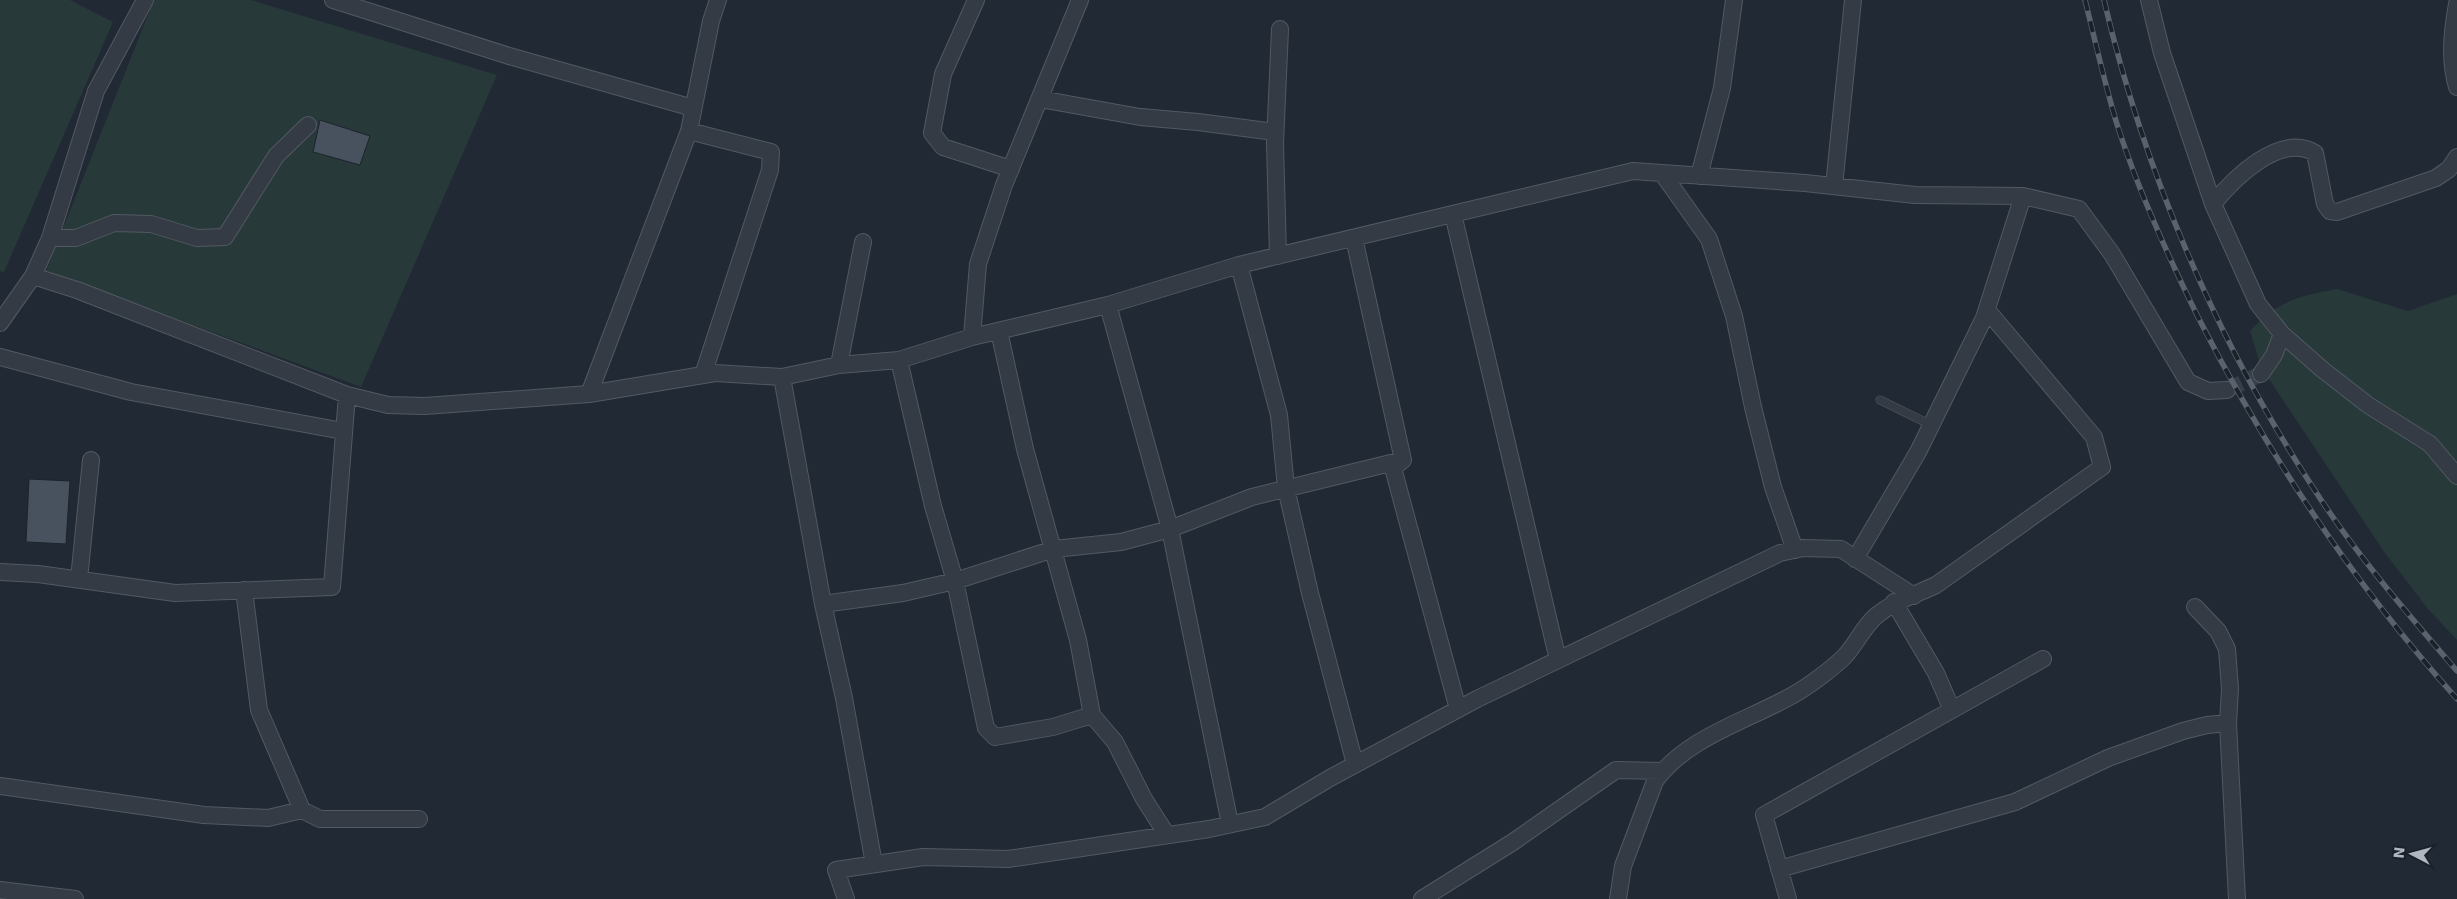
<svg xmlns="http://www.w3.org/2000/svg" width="2457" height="899" font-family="'DejaVu Sans',sans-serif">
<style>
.green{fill:#273939}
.building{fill:#48515e;stroke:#1c232b}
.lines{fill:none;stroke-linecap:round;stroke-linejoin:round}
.street-tunnel{stroke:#363f49;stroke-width:16;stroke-dasharray:16 8;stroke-linecap:butt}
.lane-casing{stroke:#525963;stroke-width:9}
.street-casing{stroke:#525963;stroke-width:18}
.lane{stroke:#343b45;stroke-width:8}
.street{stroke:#343b45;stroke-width:16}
.rail-casing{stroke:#59626e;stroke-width:5.5}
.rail{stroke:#1a2129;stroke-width:4;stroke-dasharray:11;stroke-linecap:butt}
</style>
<rect width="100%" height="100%" fill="#212a34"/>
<path class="green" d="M0 0H70L113 22 4 272 0 271Z
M154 0H251L497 75 361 387 46 271Z
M2337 289 2408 311 2457 294V640L2428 609 2385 553 2261 367 2250 331C2278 301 2298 296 2337 289Z"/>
<path class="building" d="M320 120 370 136 360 165 313 152Z
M29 479 70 481 66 544 26 542Z"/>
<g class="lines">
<path class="street-tunnel" d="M2227 390 2261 374"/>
<defs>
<path id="lane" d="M1880 400 1931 425"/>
<path id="street" d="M333 0 509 56 693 108
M976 0 943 74 932 133 943 147 1011 169
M2149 0 2162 53 2213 204 2258 304 2282 334 2323 370 2368 405 2430 444 2457 476
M2457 4C2452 32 2449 60 2457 87
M1040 99 1140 117 1198 122 1275 132
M689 131 771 152 770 170 703 375
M1662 173 1709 239 1734 316 1753 407 1773 487 1795 550
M1699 176 1722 88 1734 0
M1834 186 1853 0
M2213 204C2233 179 2280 132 2315 153L2325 204 2330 211 2337 212 2436 178 2449 169 2457 157
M1453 214 1558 660
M50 238H76L114 223 151 224 197 238 225 237 276 156 308 125
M1354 238 1403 460
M1278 256 1275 143 1280 29
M1239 265 1279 415 1286 488 1310 593 1355 764
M33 276 77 290 347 395 388 405 425 406 589 394 715 373 782 377 839 365 899 360 972 337 1108 305 1239 265 1633 171 1805 183 1915 195 2023 196 2079 209 2112 254 2188 382 2208 391 2227 390
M1108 305 1170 529 1230 824
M0 323 33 276 50 238 96 91 145 0
M999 331 1025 449 1078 640 1092 715 1115 742 1144 799 1167 835
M972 337 978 264 1004 185 1080 0
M0 357 131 392 343 431
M899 360 933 506 955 581 986 728 995 737 1053 727 1092 715
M839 365 863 242
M2261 374 2274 355 2282 334
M782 377 823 604 844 698 874 864
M589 394 689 131 711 21 718 0
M1403 460 1393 468 1458 709
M1855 559 1918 452 1984 318 2023 196
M0 572 38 574 175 593 332 587 347 395
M79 579 91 460
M244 590 259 710 302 810 320 819H419
M1894 602 1936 673 1952 710
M823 604 903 593 955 581 1054 549 1121 542 1170 529 1252 497 1403 460
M2195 607 2218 631 2227 649 2230 689 2228 723 2237 899
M0 786 204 815 268 818 302 810
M1779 869 2015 802 2108 758 2183 731 2207 725 2228 723
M0 890 75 899
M846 899 836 870 923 857 1008 859 1209 829 1265 817 1330 778 1477 699 1780 553 1803 548 1841 549 1914 596
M1422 899 1513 842 1616 770 1662 771
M1618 899 1623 866 1655 781C1687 737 1747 721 1793 695 1809 686 1833 668 1845 656 1856 644 1864 626 1876 616 1894 601 1915 595 1936 585L2102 467 2094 437 1987 310
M1788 899 1764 815 2043 659"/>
</defs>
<use href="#lane" class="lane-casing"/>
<use href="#street" class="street-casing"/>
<use href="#lane" class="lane"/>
<use href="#street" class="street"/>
<defs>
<path id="rail" d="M2085 0C2095 40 2104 81 2116 121 2137 188 2167 254 2198 317 2268 455 2354 584 2457 699
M2104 0C2144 171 2216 339 2312 486 2354 552 2406 612 2457 671"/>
</defs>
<use href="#rail" class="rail-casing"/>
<use href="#rail" class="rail"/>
</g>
<g transform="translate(2412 854) rotate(276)" stroke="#1a2129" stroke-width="4" paint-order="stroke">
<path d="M0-4L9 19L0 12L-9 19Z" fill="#afb6c2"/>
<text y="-8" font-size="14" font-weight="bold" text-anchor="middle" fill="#afb6c2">N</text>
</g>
</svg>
